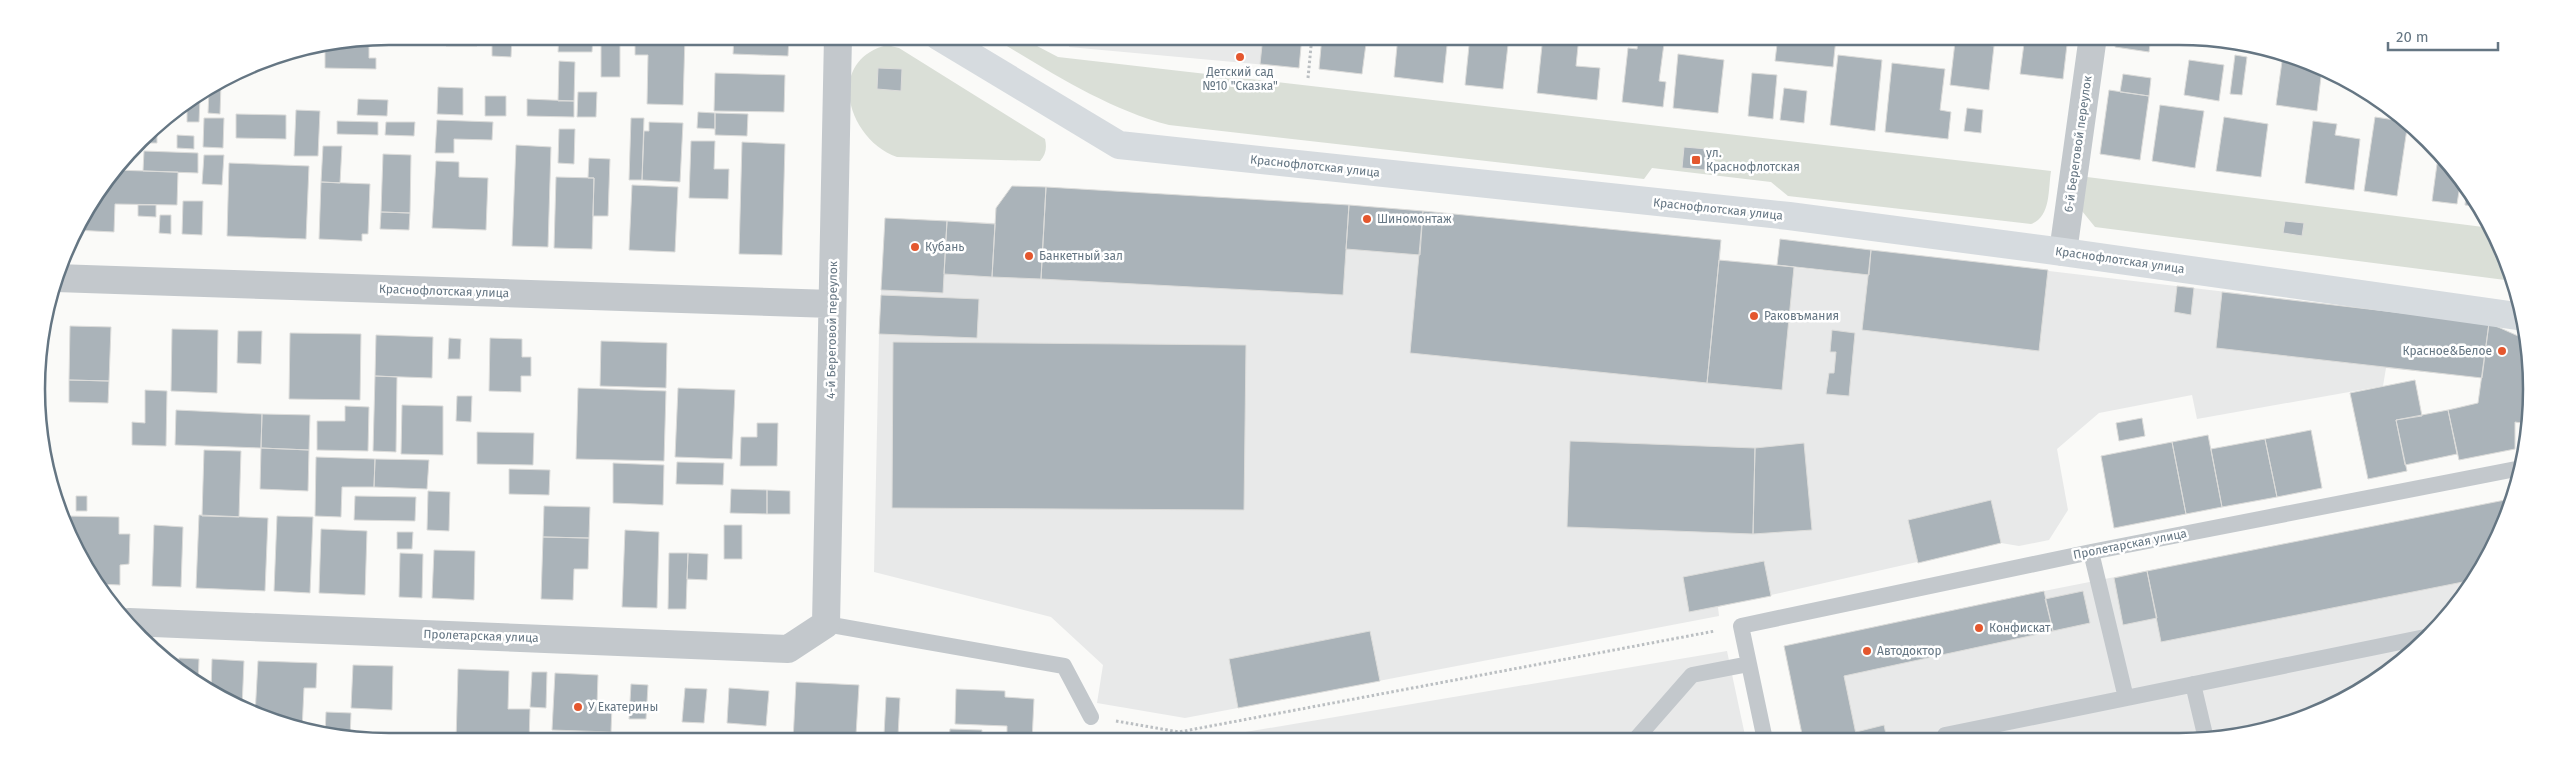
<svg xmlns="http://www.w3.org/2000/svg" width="2568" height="778" font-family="'Fira Sans',sans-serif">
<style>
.built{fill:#e8e9e9}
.green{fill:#dadfd7}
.building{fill:#aab3b9;stroke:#dcdcda}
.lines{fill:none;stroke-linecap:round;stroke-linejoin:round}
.path{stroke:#bbbfc2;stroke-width:3;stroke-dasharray:2.5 2.5;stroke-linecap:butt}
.lane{stroke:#c3c8cc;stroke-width:16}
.street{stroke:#c3c8cc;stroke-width:28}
.secondary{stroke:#d6dbdf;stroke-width:28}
.poi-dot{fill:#e4572e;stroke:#fff;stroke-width:2}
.labels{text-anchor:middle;stroke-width:5;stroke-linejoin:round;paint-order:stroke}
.poi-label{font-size:12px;fill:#657683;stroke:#fff;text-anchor:start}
.street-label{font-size:12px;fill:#657683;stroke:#fff}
.rim{fill:none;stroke:#657683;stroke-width:2.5}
</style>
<rect width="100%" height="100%" fill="#fafaf8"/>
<path class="built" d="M1070 36H1302L1299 68 1069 47Z
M1012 186 1349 205 1721 240 1720 260 1868 275 1871 250 2489 323 2482 378 2386 368 2383 386 2197 419 2192 395 2099 413 2057 449 2068 510 2049 540 2019 546 2001 543 1718 607 1719 616 1185 718 1097 703 1103 665 1051 617 874 572 879 334 885 218 995 223 996 208Z
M2510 499 2485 565 2428 639 2335 705 2225 739H1803L1784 646 2044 591Z
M1727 651 1746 740H1198Z"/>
<path class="green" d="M990 36H1018L1058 57 2051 171C2048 190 2051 217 2031 224L1788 196 1771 182 1652 168 1644 179 1169 125C1104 108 1048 70 990 36Z
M887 45 899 48 1045 139C1047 148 1046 154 1040 161L897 157C848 140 824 61 887 45Z
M2087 177 2491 228 2505 254 2513 281 2095 227 2082 211Z"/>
<path class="building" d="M446 36H477V46H446Z
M492 36H512L511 57 492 56Z
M559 36H593L592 52H558Z
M601 36H620V77H601Z
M635 36H685L683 105 647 104 648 55H635Z
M734 36H789L788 56 733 54Z
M1224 36H1253L1252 40Z
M1263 36H1302L1299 68 1260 64Z
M1322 36H1367L1362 74 1319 69Z
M1398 36H1448L1443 83 1394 77Z
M1470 36H1509L1503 89 1465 85Z
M1543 36H1579L1576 66 1600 68 1597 100 1537 93Z
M1639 36H1665L1659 81 1666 82 1663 107 1622 102 1628 48 1637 49Z
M1734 36H1774L1773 43 1734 38Z
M1778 36 1836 38 1833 67 1775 61Z
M2025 36H2068L2063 79 2020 74Z
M2117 36H2151L2149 52 2115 47Z
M369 38V58H376V69L325 68V43Z
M1955 42 1994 46 1989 90 1950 85Z
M1678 54 1724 60 1718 113 1673 108Z
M2283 54 2322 68 2317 111 2276 105Z
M1838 55 1882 60 1875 131 1830 125Z
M2235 55 2247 57 2242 95 2230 94Z
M2189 60 2224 65 2219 101 2184 95Z
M559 61 575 62 574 101H558Z
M1892 63 1945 69 1940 110 1951 112 1948 139 1885 132Z
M878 68 902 69 901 91 877 89Z
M715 73 785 75 784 112 714 111Z
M1752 73 1777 75 1773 119 1748 116Z
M2123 74 2151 78 2149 96 2120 92Z
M221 84 220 114 208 113 209 91Z
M438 87 463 88V115L437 114Z
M1784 88 1807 91 1804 123 1780 120Z
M2109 90 2149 96 2140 160 2100 154Z
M578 92H597L596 117H577Z
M485 96H506V116H485Z
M200 97 199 122H187V111H177Z
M358 99 388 100 387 116 357 115Z
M527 99 574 101V117L527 116Z
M2160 105 2204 111 2195 168 2152 161Z
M1967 108 1983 110 1981 133 1964 131Z
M296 110 320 111 318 156H294Z
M698 112 715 113V129L697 128Z
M715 113 748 114 747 136 715 135Z
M236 114 286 115V139L236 138Z
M2224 117 2268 124 2261 177 2216 171Z
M2375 117 2408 122 2397 196 2364 191Z
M204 118H224L223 148 203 147Z
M631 118H644L642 180H629Z
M437 120 493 122 492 140 454 139V153H435Z
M337 121 378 122V135L337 134Z
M2313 121 2337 124 2335 135 2360 139 2354 190 2305 183Z
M386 122H415L414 136 385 135Z
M649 122 683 123 680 182 642 180 644 131H649Z
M157 123V143H139L156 124Z
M559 129H575L574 164 558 163Z
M177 135 194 136V149L177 148Z
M691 141H715L714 169H729L728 199 689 198Z
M742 142 785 144 782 255 739 254Z
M516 145 551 147 548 247 512 246Z
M323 146H342L340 183 321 182Z
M1684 147 1707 149 1705 170 1682 168Z
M144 151 198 153V173L143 171Z
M383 154 411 155 410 213 381 212Z
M204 155H224L222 185 202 184Z
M589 158 610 159 608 216H593L594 178H588Z
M436 161 459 162V177L488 178 486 230 432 228Z
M229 163 309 166 306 239 227 236Z
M2437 164 2450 166 2461 179 2457 204 2432 201Z
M113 170 178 172 177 205 115 204 114 232 74 230Z
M556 177 594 178 592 249 554 248Z
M321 182 370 184 368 234H362V241L319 239Z
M632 185 678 187 675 252 629 250Z
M1012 186 1046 187 1041 279 992 277 996 208Z
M1046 187 1349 205 1343 295 1041 279Z
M2467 187 2472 193 2480 207 2465 205Z
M183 201H203L202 235 182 234Z
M138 205H156V217L138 216Z
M1349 205 1423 211 1420 255 1346 249Z
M1423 211 1721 240 1707 383 1410 353Z
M381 212 410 213 409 230 380 229Z
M160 215H171V234L159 233Z
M885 218 947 221 943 293 881 290Z
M947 221 995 224 992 277 944 274Z
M2285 221 2304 223 2302 236 2283 233Z
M1780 239 1871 250 1869 275 1777 265Z
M1871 250 2048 270 2039 351 1862 330Z
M1719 260 1794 267 1782 390 1707 383Z
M2177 286 2194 288 2191 315 2174 312Z
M2222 292 2489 323 2482 378 2216 348Z
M881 295 979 299 977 338 879 334Z
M2489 323 2527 340 2532 389 2528 424 2515 422V449L2459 460 2448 410 2478 403Z
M70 326 111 327 109 381 69 380Z
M172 329 218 330 217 393 171 391Z
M1832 330 1855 333 1849 396 1826 394 1829 373H1834L1836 352H1830Z
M238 331H262L261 364 237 363Z
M290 333 361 334 360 400 289 399Z
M376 335 433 337 432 378 375 376Z
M449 338 461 339 460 359H448Z
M490 338 522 339V357H531V376H521V392L489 391Z
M601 341 667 343 666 388 600 386Z
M893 342 1246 345 1244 510 892 508Z
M375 376 397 377 396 452 373 451Z
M69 380 109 381 108 403 69 402Z
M2415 380 2422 416 2396 420 2407 471 2368 479 2350 393Z
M578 388 666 391 664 461 576 459Z
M678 388 735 390 732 459 675 457Z
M145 390 167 391 166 446 132 445V422L145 423Z
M457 396H472L471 422 456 421Z
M402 405 443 406V455L401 454Z
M345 406 369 407 368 451 317 450V421H345Z
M176 410 262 414 261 448 175 445Z
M2448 410 2457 454 2405 465 2396 420Z
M262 414 310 415 309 450 261 448Z
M2142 418 2145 436 2119 441 2116 423Z
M757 423H778L777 466H740L741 437H757Z
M2311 430 2322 488 2277 497 2265 439Z
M477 432 534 433 533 465 477 464Z
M2208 435 2222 507 2186 514 2172 442Z
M2265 439 2277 497 2222 507 2211 449Z
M1570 441 1755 448 1753 534 1567 527Z
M2172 442 2186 514 2114 528 2101 456Z
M1804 443 1812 530 1753 534 1755 448Z
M261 448 309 450 308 491 260 489Z
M204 450 241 451 239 517 202 516Z
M316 457 375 459 374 487H342L341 517 315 516Z
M375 459 429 460 427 489 374 487Z
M677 462 724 463 723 485 676 484Z
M613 463 664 465 663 505 613 503Z
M509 469 550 470 549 495 509 494Z
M731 489 767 490V514L730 513Z
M767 490 790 491V514H767Z
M428 491 450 492 449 531 427 530Z
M76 496H87V511H76Z
M355 496 416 497 415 521 354 520Z
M2510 499 2485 565 2473 580 2161 642 2147 571Z
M1991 500 2001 543 1918 563 1908 520Z
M544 506 590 507 589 538 543 537Z
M199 515 268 518 265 591 196 588Z
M65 516 119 517V534H130L129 564 120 565V585L97 584 73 545 65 525Z
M277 516 313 517 310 593 274 591Z
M154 525 183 527 181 587 152 586Z
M724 525H742V559H724Z
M321 529 367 531 365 595 319 593Z
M625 530 659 532 657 608 622 607Z
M397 532H413L412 549H397Z
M543 537 589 538 588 569H574L573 600 541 599Z
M434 550 475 551 474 600 432 598Z
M400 553 423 554 422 598 399 597Z
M669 553H688L686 609H668Z
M688 553 708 554 707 580 687 579Z
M1764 561 1771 596 1689 612 1683 577Z
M2147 571 2157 618 2123 625 2114 578Z
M2044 591 2053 631 1844 676 1857 739H1803L1784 646Z
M2083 591 2090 623 2053 631 2045 599Z
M1370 631 1380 681 1238 708 1229 659Z
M179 658 199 659 198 685 178 668Z
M212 659 244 661 242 708 211 692Z
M258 661 317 663 316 688H304L302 730 255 715Z
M353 665 393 666 392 710 351 708Z
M458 669 509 671 508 709H530L529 742H456Z
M532 672H547L546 708 530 707Z
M555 673 598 675 597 705H612L611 732 552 730Z
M796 682 859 685 856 735 830 734V741H793Z
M631 684 648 685 646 719H629Z
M685 688 707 689 704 723 682 722Z
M729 688 769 691 766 726 727 723Z
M956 689 1005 691V697L1034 699 1032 741H1007V726L955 724Z
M886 697 900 698 898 736 884 735Z
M326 712 351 713 350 738 325 735Z
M1884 725 1887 739H1857L1856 732Z
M950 729 982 730 981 741H949Z
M659 733 744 737V741H659Z
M1032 738 1050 739V741H1032Z"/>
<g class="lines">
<path class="path" d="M1308 78 1312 36
M1116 721 1179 732 1715 631"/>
<path class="lane" d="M2091 552 2126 698
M826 624 1064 666 1091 717
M2193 684 2206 739
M1946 739 1945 735 2430 636
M1635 740 1692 675 1749 664
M1765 740 1741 626 2091 552 2521 468"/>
<path class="street" d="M2063 252 2093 36
M56 278 832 304
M129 622 788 649 826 624 838 36"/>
<path class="secondary" d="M938 36 1119 145 1789 216 2063 252 2524 317"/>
</g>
<g class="poi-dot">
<circle cx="1240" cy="57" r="5"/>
<rect x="1691" y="155" width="10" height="10" rx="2.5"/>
<circle cx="1367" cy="219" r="5"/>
<circle cx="915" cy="247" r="5"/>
<circle cx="1029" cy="256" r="5"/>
<circle cx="1754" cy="316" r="5"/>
<circle cx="2502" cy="351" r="5"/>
<circle cx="1979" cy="628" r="5"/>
<circle cx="1867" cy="651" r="5"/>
<circle cx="578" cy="707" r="5"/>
</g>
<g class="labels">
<g class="poi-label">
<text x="1240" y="76" text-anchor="middle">Детский сад<tspan x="1240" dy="14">№10 "Сказка"</tspan></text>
<text x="1706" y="157">ул.<tspan x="1706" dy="14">Краснофлотская</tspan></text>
<text x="1377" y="223">Шиномонтаж</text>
<text x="925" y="251">Кубань</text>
<text x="1039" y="260">Банкетный зал</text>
<text x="1764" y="320">Раковъмания</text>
<text x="2492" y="355" text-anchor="end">Красное&amp;Белое</text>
<text x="1989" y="632">Конфискат</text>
<text x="1877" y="655">Автодоктор</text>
<text x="588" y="711">У Екатерины</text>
</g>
<g class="street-label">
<text transform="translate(2078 144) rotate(-82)" y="4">6-й Береговой переулок</text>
<text transform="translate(1315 166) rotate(6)" y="4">Краснофлотская улица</text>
<text transform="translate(1718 209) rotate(6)" y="4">Краснофлотская улица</text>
<text transform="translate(2120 260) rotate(8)" y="4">Краснофлотская улица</text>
<text transform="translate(444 291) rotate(2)" y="4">Краснофлотская улица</text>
<text transform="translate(832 330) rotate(-89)" y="4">4-й Береговой переулок</text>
<text transform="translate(2130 544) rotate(-11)" y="4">Пролетарская улица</text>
<text transform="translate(481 636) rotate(2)" y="4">Пролетарская улица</text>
</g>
</g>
<path d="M0 0H2568V778H0ZM389 45H2179A344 344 0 0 1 2523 389V389A344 344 0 0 1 2179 733H389A344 344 0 0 1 45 389V389A344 344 0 0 1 389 45Z" fill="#fff" fill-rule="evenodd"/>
<path class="rim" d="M389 45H2179A344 344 0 0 1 2523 389V389A344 344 0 0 1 2179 733H389A344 344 0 0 1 45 389V389A344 344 0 0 1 389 45Z"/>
<path d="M2388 42v8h110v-8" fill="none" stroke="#657683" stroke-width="2.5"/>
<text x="2396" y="42" font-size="15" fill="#657683" stroke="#ffffff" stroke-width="4" paint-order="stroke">20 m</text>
</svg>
